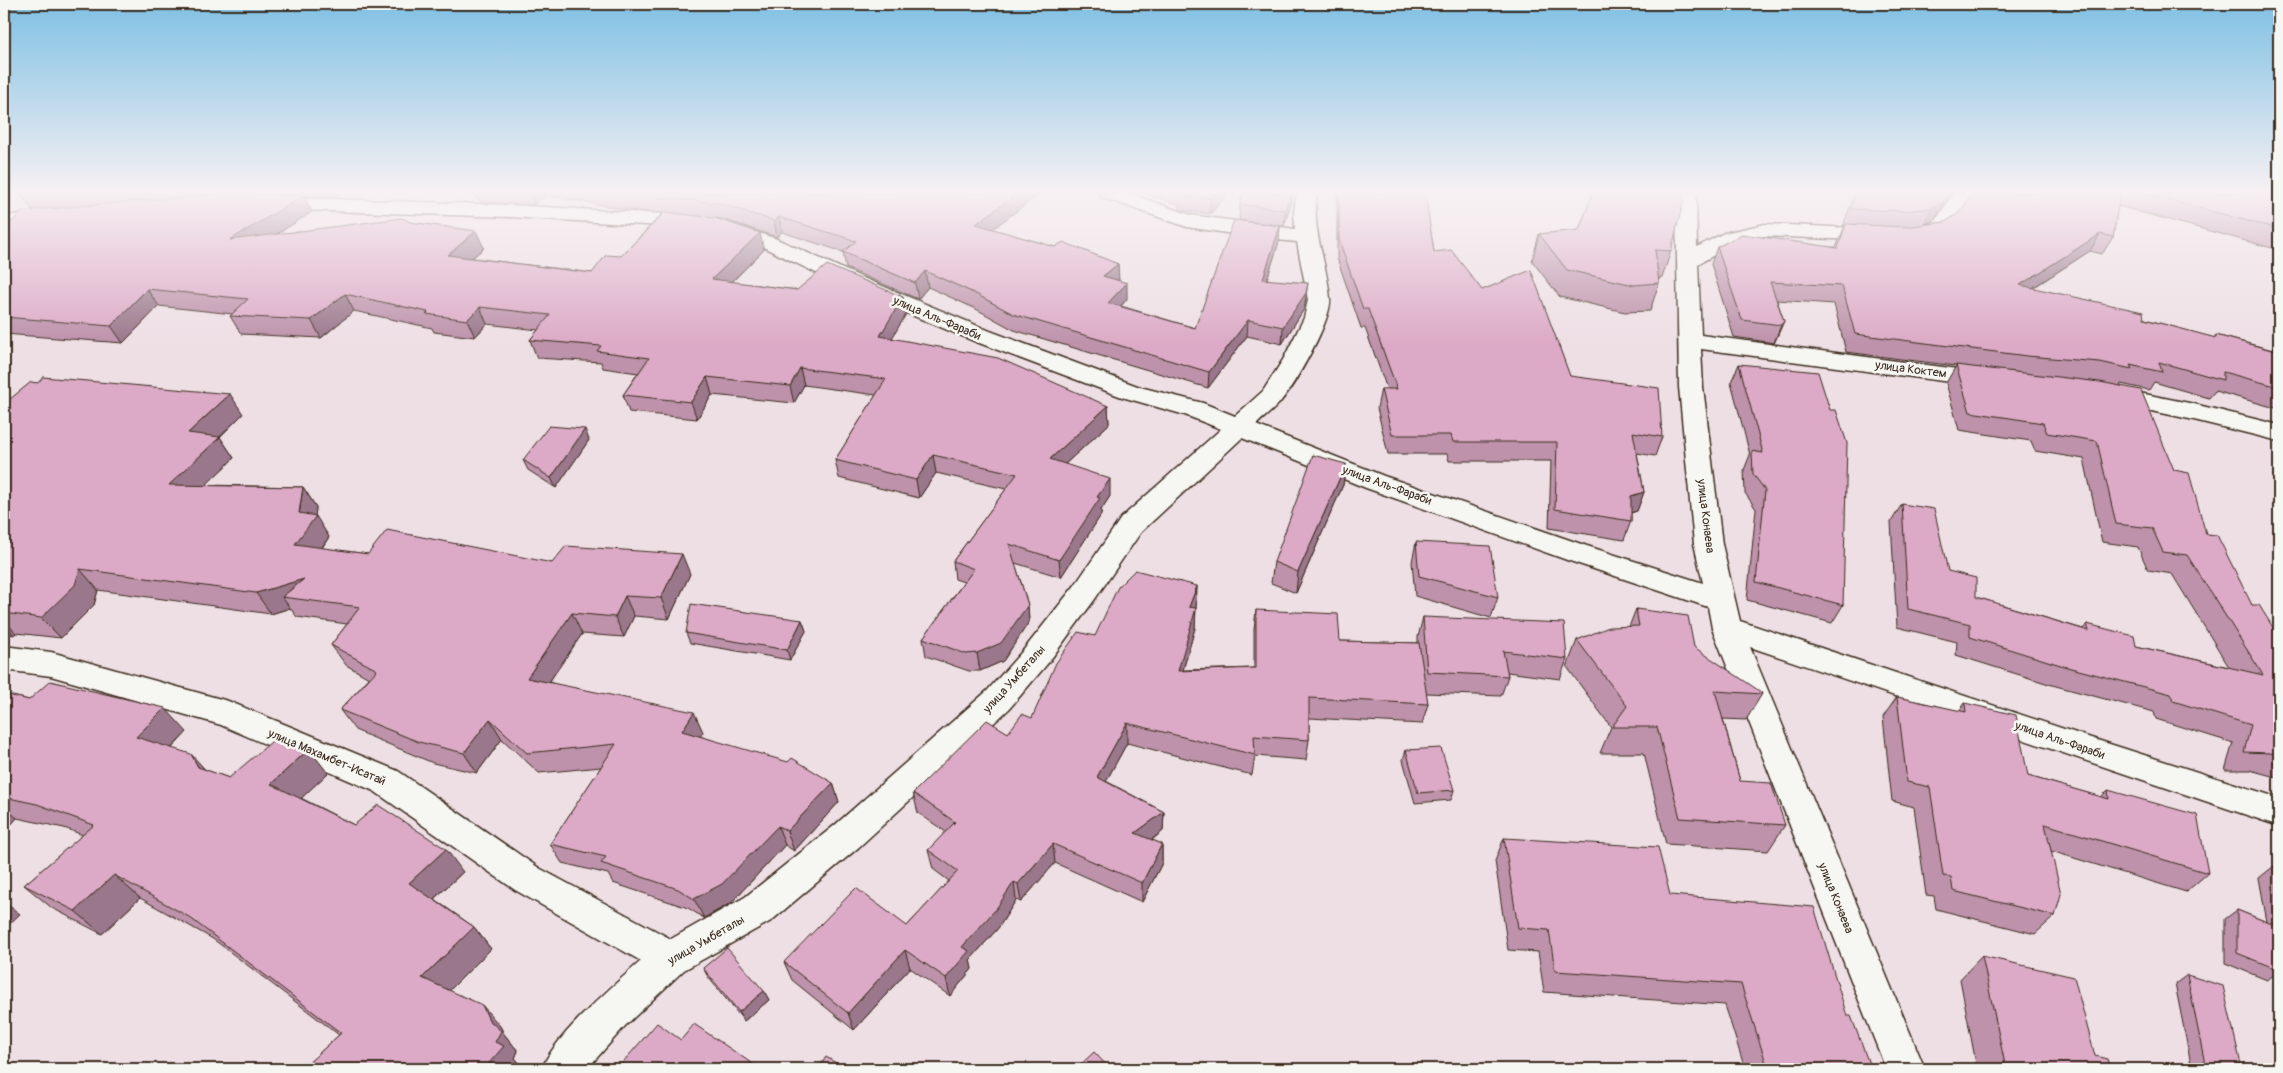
<svg xmlns="http://www.w3.org/2000/svg" width="2283" height="1073" font-family="Pangolin,sans-serif">
<style>
.lines{fill:none;stroke-linecap:round;stroke-linejoin:round}
.minor-casing{stroke:#3b2a1e;stroke-width:3}
.minor{fill:#f6f6f2;fill-rule:evenodd}
.wall{fill:#bd92aa;stroke:#3b2a1e}
.shaded-wall{fill:#9a778b;stroke:#3b2a1e}
.building{fill:#dcaac6;stroke:#3b2a1e}
.labels{text-anchor:middle;stroke-width:5;stroke-linejoin:round;paint-order:stroke}
.street-label{font-size:12px;fill:#3b2a1e;stroke:#f6f6f2}
</style>
<rect width="100%" height="100%" fill="#eedfe5"/>
<filter id="ink" filterUnits="userSpaceOnUse"><feTurbulence type="fractalNoise" baseFrequency=".02" numOctaves="2"/><feDisplacementMap in="SourceGraphic" scale="10" xChannelSelector="R" yChannelSelector="G"/><feConvolveMatrix kernelMatrix="1 2 1 2 8 2 1 2 1" color-interpolation-filters="sRGB"/></filter>
<g filter="url(#ink)">
<g class="lines">
<defs>
<path id="minor" d="M1099 193H1128L1191 215 1295 229 1294 212 1297 193H1317C1311 232 1327 261 1330 299 1332 320 1295 384 1281 401 1274 410 1264 417 1256 425L1384 476 1587 546 1703 583 1694 544 1679 387 1676 193H1696L1697 247 1724 233 1765 224 1897 230 1924 227 1935 221 1954 193H1974L1949 229 1936 237 1897 242 1765 236 1738 242 1698 264 1701 335 1988 373 1997 375 2000 380 1997 385 1988 387 1701 349 1703 387 1722 544 1740 621 2094 739 2279 798V826L1750 647 1925 1069H1886L1712 628 1708 607 1567 560 1366 488 1242 438 1141 532 1095 599 1048 663 1009 709 859 847 771 921 684 970 625 1026 587 1069H542C553 1037 614 985 641 961L515 890 374 791 221 725 51 676 4 670V646L51 652 228 701 398 771 539 868 671 939 745 897 835 825 987 691 1026 647 1075 585 1121 518 1221 429 1185 415 1122 397 974 341 847 288 763 247 720 233 663 226 509 217 269 209 262 207 259 203 262 199 269 197 509 205 663 214 723 221 777 239 863 278 990 331 1140 387 1203 403 1235 416 1263 391 1284 358 1304 318 1308 300 1297 242 1266 239 1187 227 1102 197Z
M50 211 57 213 60 217 57 221 4 228V216Z
M2110 387 2194 404 2279 425V441L2194 420 2101 400 2098 395 2101 390Z"/>
</defs>
<use href="#minor" class="minor-casing"/>
<use href="#minor" class="minor"/>
</g>
<path class="wall" d="M20 193H342L336 197 303 196 312 212 277 234 410 222 484 248 472 258 592 273 621 256 663 213 628 210 546 195 534 205 482 202 471 193H1041L992 229 1055 247 1118 264V281L1127 299 1121 306 1195 328 1280 226 1279 242 1267 279 1306 299 1304 309 1282 344 1247 336 1208 388 1014 330 976 309 928 287 918 299 846 268 843 252 782 232 777 237 723 219 716 218 764 250 732 282 797 290 903 297 906 314 891 339 1108 406 1109 424 1065 464 1110 496 1101 510V515L1061 577 1015 563 1028 605 1029 622 1003 661 980 671H969L926 656 923 638 964 582 955 579 953 561 1006 489 936 473 919 498 839 478 835 460 876 395 804 385 794 403 712 395 697 419 629 412 623 395 638 373 603 368 601 362 537 358 530 340 538 330 487 324 475 337 434 332 432 328 354 311 321 338 241 334 230 316 233 314 159 306 123 343 4 334V229L32 210Z
M1142 193H1229L1210 214 1187 211 1180 209V205Z
M1243 193H1294L1284 226 1239 220 1240 204Z
M1337 193H1425L1434 252 1482 290 1570 376 1662 437 1655 456 1637 453 1644 492 1637 511 1631 513V521L1624 540 1549 528 1551 461H1449L1447 454H1388L1377 408 1381 389H1387L1365 328H1361L1337 258Z
M1590 193H1684L1671 251 1662 278H1659V283L1650 311 1625 312 1560 297 1532 261 1539 234 1579 230 1592 195H1589Z
M1855 193H1952L1934 220 1925 224 1945 222 1959 213 1973 193H2279V250L2118 206 2113 237 2102 254 2090 251 2033 288 2214 338 2216 335 2273 350 2279 324V409L2215 391 2209 398 2154 382 2149 390 2121 384 2120 386 2174 470 2206 534 2252 605 2279 637V778L2250 770H2225L2233 743 2156 719 2154 712 2052 685 1956 655 1957 642 1897 627 1891 522 1902 504 1948 571 1976 597 2083 629 2087 624 2136 646 2229 667 2172 574 2148 570 2138 547 2102 542 2084 459 2035 451 2031 441 1959 430 1946 383 1956 366 1846 352 1834 304 1777 300 1784 321 1776 339 1774 343 1734 337 1711 264 1717 247H1836L1845 226H1843Z
M1739 364 1843 605 1832 623 1747 600 1756 509 1745 493 1744 470 1750 455 1731 382Z
M4 404 243 414 220 437 234 458 205 485 303 487 316 507 315 516 329 537 322 548 368 554 552 563 690 574 669 619 634 616 624 637 582 634 549 682 703 732 700 736 833 783 839 802 794 851 785 845 731 903 704 918 688 908 613 883 608 874 562 863 550 844 601 767 539 773 502 739 477 773 433 763 355 730 340 710 369 678 346 665 331 645 347 624 297 617 290 608 271 614 98 590 94 605 61 638 16 633 14 635 4 633Z
M589 440 556 488 528 470 523 460Z
M1346 464 1343 485 1296 593 1271 583 1274 562Z
M1416 542 1498 597 1491 618 1415 596 1412 562Z
M1197 586 1195 628 1183 670 1254 668V630L1256 610 1340 641 1418 643V637L1423 617 1567 659 1560 679 1507 672 1508 676 1501 696 1426 693 1428 704 1422 724 1309 718V740L1306 760 1255 756 1252 775 1127 743 1106 781 1164 812 1163 831 1152 840 1162 844V863L1142 902 1055 863 1021 902 1016 900 999 927 970 960 972 969 950 996 910 968 854 1030 792 980 784 962 907 926 949 881 933 869 928 850 946 832 918 813 913 793 1032 718 1095 636Z
M1636 609 1762 694 1746 720 1723 719 1740 781 1785 825 1768 851 1666 844 1644 753H1600L1611 727 1567 667 1577 640 1629 627Z
M802 620 806 631 790 660 690 643 686 633Z
M4 694 29 700 187 732 172 748 206 770 229 778 328 773 301 798 354 825 463 872 434 899 474 927 491 949 449 990 500 1026 504 1034 518 1051 515 1058 522 1066 519 1069H302L339 1035 213 939 140 898 102 934 52 908 24 885 83 835 64 828 17 818 4 832Z
M1897 697 1959 711 1965 703 2028 776 2101 797 2108 790 2208 873 2186 892 2051 851 2055 916 2035 934 1936 909 1934 896 1926 895 1914 807 1892 801 1883 717Z
M1406 750 1454 790 1451 800 1415 803 1403 760Z
M1504 838 1670 895 1847 1016 1871 1069H1745L1725 1005 1544 992 1538 952 1508 950 1495 861Z
M2279 862V939L2278 938 2279 971 2267 980 2225 963V919L2237 910 2267 922 2259 878Z
M1982 956 2095 1056 2110 1069H1977L1960 979Z
M703 968 764 991 769 1000 744 1021 708 977Z
M2187 975 2242 1069H2192L2175 984Z"/>
<path class="shaded-wall" d="M333 193H342L336 197Z
M530 193H545L546 195 534 205Z
M1018 193H1041L978 240 976 224Z
M1215 193H1229L1210 214V198Z
M1291 193H1294L1284 226 1285 210Z
M1949 193H1952L1934 220 1923 225 1932 208Z
M303 196 312 212 240 257 230 240Z
M779 217 782 232 777 237 774 221Z
M1280 226 1279 242 1262 295 1263 279Z
M476 231 484 248 455 272 448 255Z
M760 233 764 250 717 296 712 279Z
M2100 234 2090 251 2009 303 2020 285Z
M1118 264 1119 280 1103 292V276Z
M925 271 928 287 918 299 915 283Z
M1127 283V299L1108 319V303Z
M1308 283 1304 309 1282 344 1283 327Z
M147 289 159 306 123 343 111 326Z
M345 294 354 311 321 338 311 320Z
M903 297 906 314 883 354 880 336Z
M480 307 487 324 475 337 467 320Z
M1248 320 1247 336 1208 388 1209 372Z
M1784 321 1776 339 1774 343 1781 325Z
M800 368 804 385 794 403 790 386Z
M707 377 712 395 697 419 691 402Z
M230 394 243 414 203 453 220 437 234 458 184 506 169 485 188 433Z
M1108 406 1109 424 1051 477 1050 459Z
M585 429 589 440 556 488 551 478Z
M933 455 936 473 919 498 916 480Z
M1346 464 1343 485 1296 593 1298 572Z
M1110 479V496L1101 510V515L1061 577 1059 560 1097 497Z
M303 487 316 507 315 518 316 516 329 537 309 565 295 544Z
M1644 492 1637 511 1623 515 1631 496Z
M682 554 690 574 669 619 661 598Z
M80 569 98 590 94 605 61 638 41 618Z
M304 579 282 597 290 608 271 614 256 593Z
M1197 586 1195 628 1177 691 1178 671 1189 607Z
M625 596 634 616 624 637 615 617Z
M1028 605 1029 622 1003 661 980 671 977 653Z
M572 613 582 634 538 698 527 678Z
M4 620 16 633 14 635 4 624Z
M802 620 806 631 790 660 787 650Z
M165 708 187 732 159 761 136 737Z
M694 712 703 732 691 751 682 731Z
M490 719 502 739 477 773 464 753Z
M1127 723V743L1098 796 1097 777Z
M309 749 328 773 292 807 271 784Z
M191 754 213 778 198 767Z
M833 783 839 802 794 851 787 831Z
M4 807 17 818 4 832Z
M1164 812 1163 831 1135 852V833Z
M778 826 785 845 731 903 704 918 694 899Z
M1053 844 1055 863 1021 902 1018 884Z
M1162 844V863L1142 902V883Z
M446 849 463 872 427 905 409 883Z
M114 875 140 898 102 934 75 911Z
M1014 882 1016 900 999 927 970 960 972 969 950 996 946 978 962 947Z
M8 905 20 914 4 929V908Z
M474 927 491 949 441 999 422 978Z
M905 950 910 968 854 1030 848 1013Z
M764 991 769 1000 744 1021 739 1012Z
M482 1005 500 1026 504 1034 518 1051 515 1058 522 1066 519 1069H484L495 1042 489 1020Z"/>
<path class="building" d="M20 193H36L21 194Z
M234 193 303 196 230 240 402 218 410 222 476 231 448 255 592 273 606 255 621 256 665 212 715 218 760 233 712 279 797 290 827 265 903 297 880 336 998 358 1108 406 1050 459 1110 479 1097 497 1100 498 1059 560 1009 544 1028 605 1001 643 977 653 966 654 923 638 974 569 953 561 1017 474 933 455 916 480 835 460 886 379 800 368 790 386 707 377 691 402 623 395 649 358 597 351 601 346 530 340 550 315 480 307 467 320 426 314 428 312 345 294 311 320 230 316 248 299 147 289 111 326 4 317V229L23 211Z
M616 193H1018L976 224 1055 247 1063 242 1118 264 1103 276 1127 283 1108 303 1195 328 1234 220 1280 226 1263 279 1308 283 1306 293 1283 327 1248 320 1209 372 1013 314 974 293 925 271 915 283 843 252 856 241 779 217 774 221 719 203Z
M1180 193H1215L1210 198 1187 196Z
M1243 193H1291L1285 210 1240 204Z
M1339 193H1425L1434 252 1451 250 1482 290 1531 270 1570 376 1659 388 1662 437 1633 432 1644 492 1631 496V521L1555 509 1557 442H1453L1451 435H1392L1381 389H1397L1368 309H1363L1339 240Z
M1593 193H1684V199L1671 251 1655 250 1659 283 1634 285 1567 270 1539 234 1579 230Z
M1856 193H1949L1942 203 1932 208 1905 211 1851 209Z
M1973 193H2120L2113 237 2100 234 2020 285 2143 312 2144 319 2216 338V335L2279 352V387L2223 372V380L2159 362 2162 372 2130 365 2132 369 2100 362 2027 356 1855 334 1842 286 1770 282 1784 321 1781 325 1742 320 1717 247 1742 234 1838 248 1846 224 1905 227 1945 222 1959 213Z
M2142 193H2279V229Z
M1739 364 1818 372 1830 410H1836L1847 443 1843 605 1756 582 1765 490 1753 474 1752 451 1763 453Z
M1956 365 2100 382 2141 390 2174 470 2189 473 2206 534 2217 535 2252 605H2259L2279 637V755L2270 753 2244 752 2251 725 2173 701 2171 694 2067 667 1970 637V624L1908 609 1902 504 1934 509 1948 571 1976 578V597L2089 631 2087 624 2134 636 2136 646 2263 675 2187 555 2163 552 2152 528 2116 524 2097 441 2047 433 2043 423 1970 412Z
M43 377 230 394 188 433 220 437 169 485 303 487 299 513 316 516 295 544 368 554 387 530 552 563 566 546 682 554 661 598 625 596 615 617 572 613 527 678 694 712 682 731 788 762 792 758 833 783 787 831 778 826 722 884 694 899 678 889 601 863 606 857 550 844 616 744 527 753 490 719 464 753 419 742 340 710 377 670 331 645 360 607 282 597 304 579 256 593 80 569 75 585 41 618 4 613V404L31 382 38 383Z
M549 426 585 429 551 478 523 460Z
M1313 455 1346 464 1298 572 1274 562Z
M1416 542 1490 546 1498 597 1419 576Z
M1135 570 1197 586 1189 607 1196 608 1178 671 1256 668V610L1338 614 1340 641 1419 643 1428 704 1309 698V740L1254 736 1255 755 1127 723 1097 777 1164 812 1135 833 1162 844 1142 883 1053 844 1018 884 1014 882 996 909 962 947 969 951 946 978 905 950 848 1013 784 962 856 888 907 926 958 871 928 850 955 822 913 793 987 720 1008 733 1022 714 1032 718 1056 663 1078 632 1095 636 1118 587Z
M691 604 802 620 787 650 686 633Z
M1636 609 1688 616 1694 647 1761 692 1762 694 1715 691 1740 781 1771 783 1785 825 1680 818 1657 727H1612L1627 706 1577 640 1609 627 1639 626Z
M1423 617 1564 623 1567 659 1503 651 1508 676 1427 672Z
M50 681 165 708 136 737 191 754 198 767 229 778 278 736 309 749 271 784 354 825 378 805 446 849 409 883 474 927 422 978 482 1005 489 1020 501 1031 495 1042 504 1046 484 1069H302L341 1033 189 917 114 875 75 911 24 885 94 825 37 804 4 797V694L29 700Z
M1897 697 1966 712 1965 703 2016 715 2028 776 2109 799 2108 790 2197 815 2208 873 2045 824 2061 894 2055 916 1953 891 1951 877 1943 876 1930 787 1907 782Z
M1441 748 1454 790 1418 793 1406 750Z
M1504 838 1658 847 1670 895 1814 907 1847 1016H1851L1871 1069H1768L1741 984 1555 971 1549 930 1518 928Z
M4 903 8 905 4 908Z
M2237 910 2277 926 2279 970 2237 953Z
M727 948 764 991 739 1012 703 968Z
M1982 956 2074 977 2095 1056 2107 1059 2110 1069H2006Z
M2187 975 2223 986 2242 1069H2206Z
M657 1023 681 1040 694 1024 760 1069H617Z
M1094 1052 1110 1069H1076Z
M826 1057 846 1069H818Z"/>
</g>
<linearGradient id="sky" x2="0" y2="1"><stop stop-color="#7fc0e4"/><stop offset="0.56" stop-color="#f7f1f3"/><stop offset="1" stop-color="#f7f1f3" stop-opacity="0"/></linearGradient>
<rect width="2283" height="343" fill="url(#sky)"/>
<g class="labels">
<g class="street-label">
<text transform="translate(937 318) rotate(23)" y="4">улица Аль-Фараби</text>
<text transform="translate(1911 369) rotate(7)" y="4">улица Коктем</text>
<text transform="translate(1387 485) rotate(20)" y="4">улица Аль-Фараби</text>
<text transform="translate(1706 516) rotate(83)" y="4">улица Конаева</text>
<text transform="translate(1014 679) rotate(-48)" y="4">улица Умбеталы</text>
<text transform="translate(2060 740) rotate(19)" y="4">улица Аль-Фараби</text>
<text transform="translate(327 757) rotate(23)" y="4">улица Махамбет-Исатай</text>
<text transform="translate(1836 898) rotate(68)" y="4">улица Конаева</text>
<text transform="translate(706 940) rotate(-30)" y="4">улица Умбеталы</text>
</g>
</g>
<rect width="2283" height="1073" fill="none" stroke="#f6f6f2" stroke-width="20"/>
<rect x="10" y="10" width="2263" height="1053" fill="none" stroke="#3b2a1e" stroke-width="2" filter="url(#ink)"/>
</svg>
